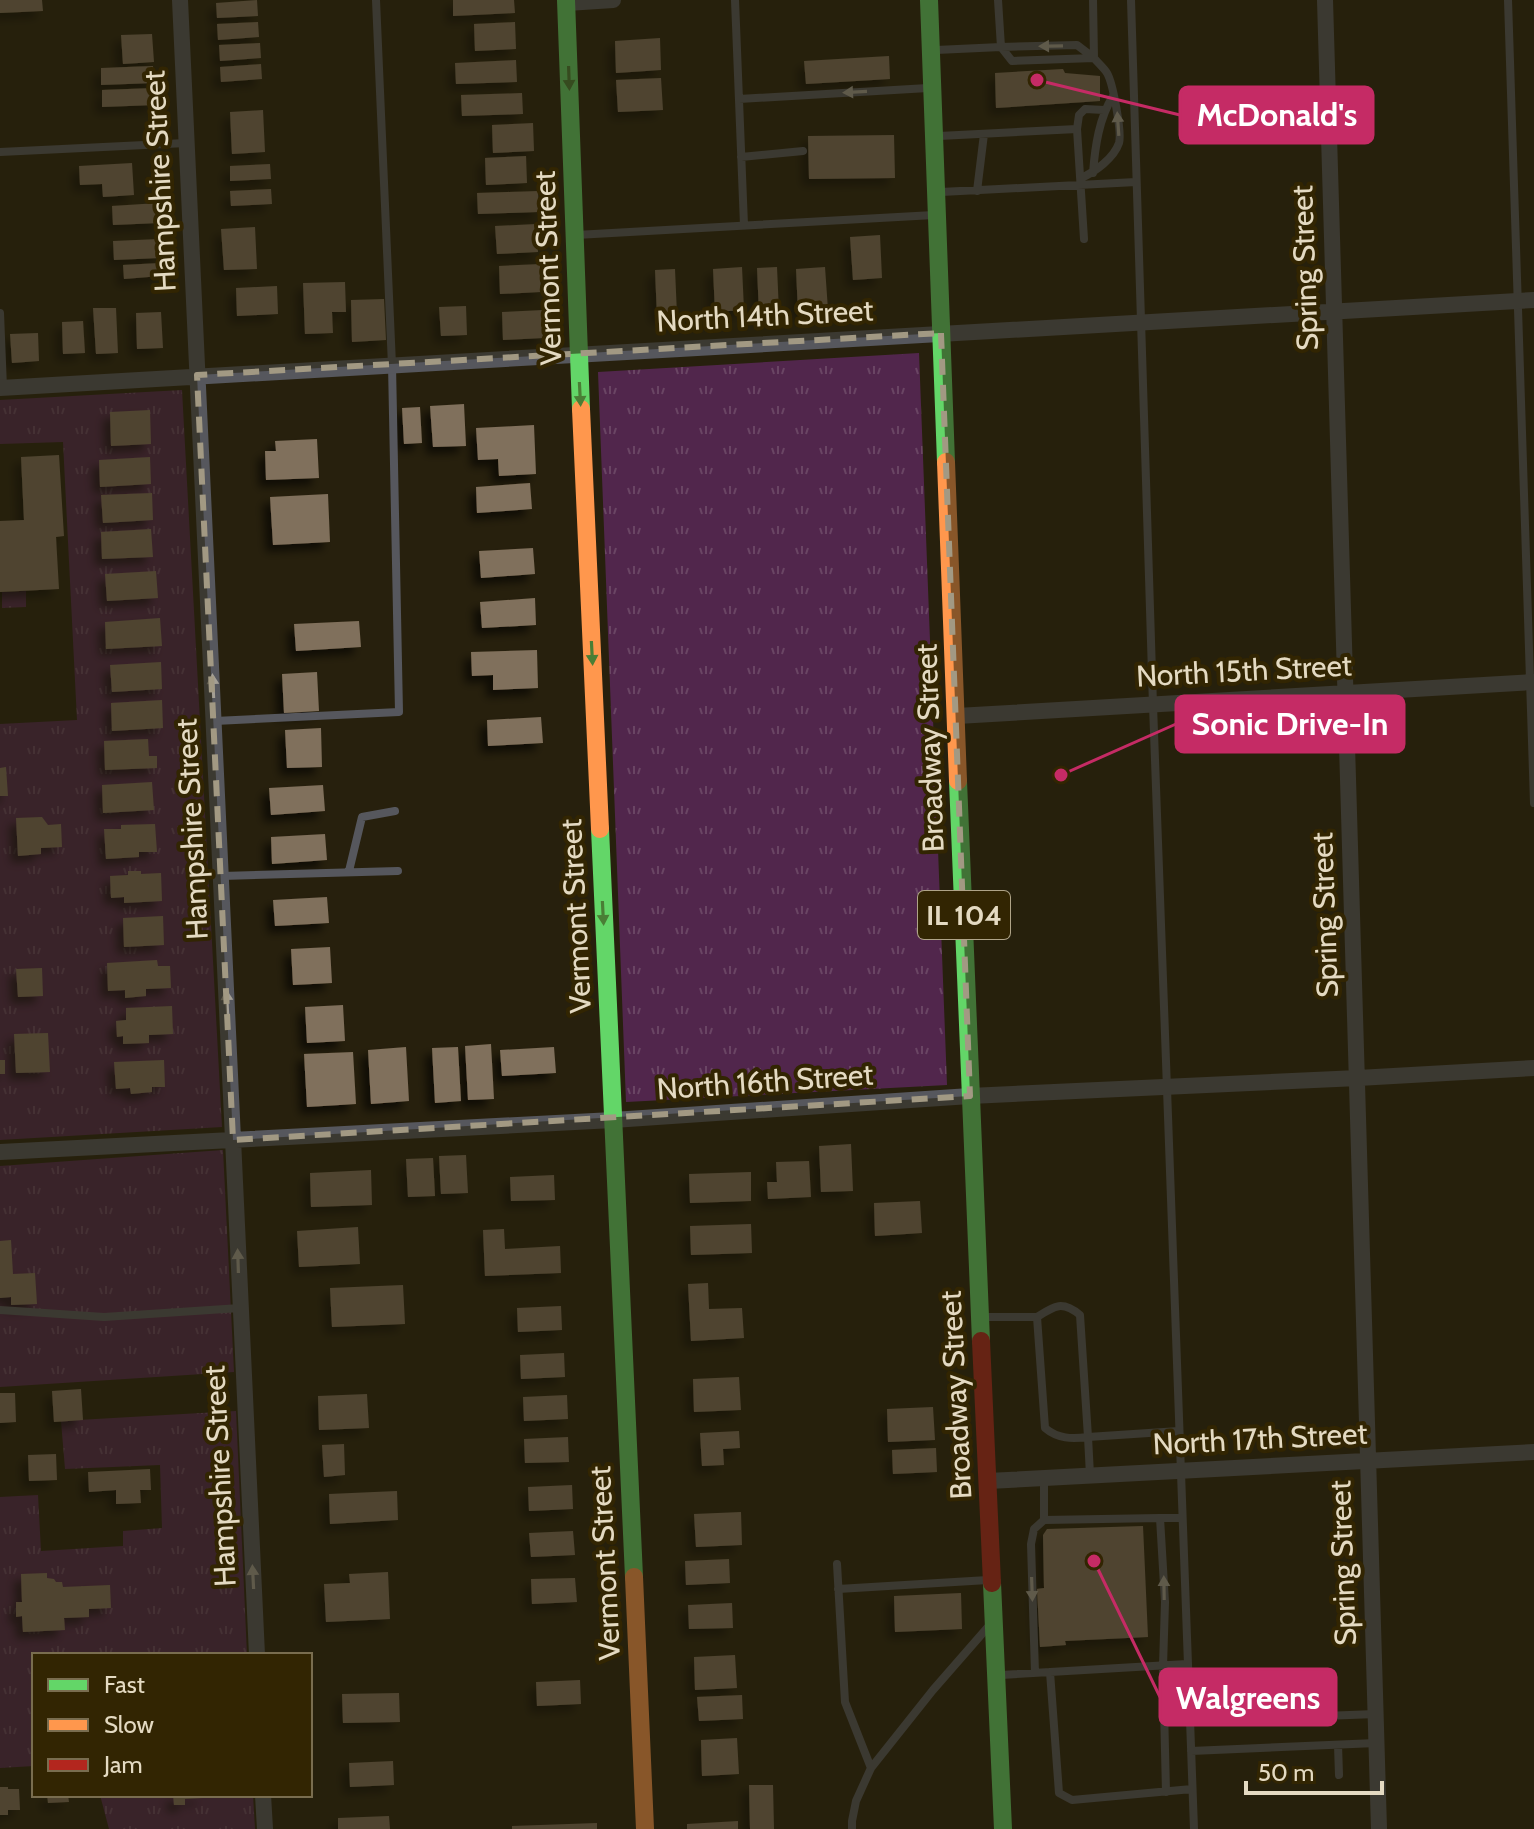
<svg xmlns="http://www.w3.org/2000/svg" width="1534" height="1829" font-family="Cabin,sans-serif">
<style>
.grass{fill:url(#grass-tufts)}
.building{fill:#80705b;filter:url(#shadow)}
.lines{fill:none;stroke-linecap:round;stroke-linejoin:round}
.lane{stroke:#56575d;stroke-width:8}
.street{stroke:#56575d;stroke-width:16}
.fast{stroke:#63d668;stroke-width:18}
.slow{stroke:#ff974d;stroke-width:18}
.jam{stroke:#b3261e;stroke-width:18}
.oneway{fill:#a49f95}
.oneway2{fill:#4a7e35}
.marked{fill:none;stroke:#a29983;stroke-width:6;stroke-dasharray:16 10;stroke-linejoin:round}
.labels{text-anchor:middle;stroke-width:8;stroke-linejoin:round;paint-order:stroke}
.shield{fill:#322502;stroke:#afa488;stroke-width:2}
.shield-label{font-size:28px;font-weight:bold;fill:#e4dac2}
.street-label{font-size:30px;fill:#e4dac2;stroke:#322502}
.leader{fill:none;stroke:#c52b65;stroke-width:3}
.callout-dot{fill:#c52b65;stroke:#322502;stroke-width:3}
.callout{fill:#c52b65;stroke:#c52b65;stroke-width:3}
.callout-label{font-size:32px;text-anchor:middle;font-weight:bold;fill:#fff}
</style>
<defs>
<pattern id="grass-tufts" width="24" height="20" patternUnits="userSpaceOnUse" patternTransform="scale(2)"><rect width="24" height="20" fill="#51264c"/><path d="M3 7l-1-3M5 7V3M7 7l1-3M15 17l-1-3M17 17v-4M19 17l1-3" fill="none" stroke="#6a4564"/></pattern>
<filter id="shadow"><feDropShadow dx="-7" dy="7" stdDeviation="4" flood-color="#0009"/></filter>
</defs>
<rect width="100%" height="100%" fill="#27200d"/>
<path class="grass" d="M919 353 947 1085 626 1102 598 372Z
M182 390 222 1127 0 1140V724L77 720 63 442 0 444V400Z
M26 591V607L2 608V592Z
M223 1150 234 1372 0 1387V1166Z
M236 1411 247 1655H34V1766L0 1768V1497L38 1495 41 1551 123 1546V1531L162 1528 160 1465 65 1469 61 1421Z
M100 1795H253L255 1829H109Z"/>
<path class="building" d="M0 0H42L43 11 0 13Z
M257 0 258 16 217 18 216 3Z
M453 0H514L515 13 453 16Z
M258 22 259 37 218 40 217 24Z
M515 22 516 49 475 51 474 24Z
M152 34 154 62 123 64 121 35Z
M660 38 661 70 616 73 615 41Z
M260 43 261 58 220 61 219 45Z
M889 56 890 79 806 84 804 61Z
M516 60 517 82 456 84 455 63Z
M261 64 262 79 221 82 220 67Z
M153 66 154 83 101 85V68Z
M1063 69 1065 73 1100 76V101L996 108 995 73Z
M661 78 663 110 618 112 616 80Z
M154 88 155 105 102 107V90Z
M522 93 523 114 462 116 461 95Z
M263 110 265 152 232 154 230 112Z
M533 123 534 151 493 153 492 125Z
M894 135 895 178 809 179 808 136Z
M526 156 527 183 486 185 485 158Z
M132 163 134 195 103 197 102 184 80 185 79 166Z
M270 164 271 179 230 181V166Z
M271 189 272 204 231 206 230 191Z
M538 191 539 212 478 214 477 193Z
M158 203 159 223 113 225 112 206Z
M536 224 538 252 497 254 495 226Z
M255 227 257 269 224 270 221 229Z
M880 235 882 278 853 280 850 237Z
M159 239 160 258 114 260 113 241Z
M160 263 161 276 124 279 123 265Z
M540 264 541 292 500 294 499 266Z
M742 267 744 310 715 312 713 269Z
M777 267 779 312 759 313 757 268Z
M825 267 828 310 798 312 796 269Z
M675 269 677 315 657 316 655 270Z
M345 282 346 312H332L333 333 305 334 303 283Z
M277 286 278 314 237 316 236 288Z
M384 299 386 340 352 342 351 300Z
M466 306 467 335 441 336 439 307Z
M93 308H116L118 353 96 354Z
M543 310 544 338 503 340 502 312Z
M161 312 163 348 137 349 136 313Z
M83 321 85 353 63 354 62 322Z
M38 333 39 361 12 363 10 334Z
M464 404 466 446 433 447 430 406Z
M420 407 422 443 404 444 402 408Z
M150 410 151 444 111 446 110 412Z
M534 425 536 474 499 476 498 459 478 460 476 428Z
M317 439 319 478 266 480 265 451H276L275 441Z
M59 455 64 536 56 537 59 589 0 592V521L24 520 21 457Z
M150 457 151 484 100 487 99 460Z
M530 483 532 509 477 513 476 487Z
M152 493 153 520 103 523 101 495Z
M328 494 330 542 273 545 270 497Z
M151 529 153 557 102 559 101 532Z
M533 548 535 574 481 578 479 551Z
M156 571 158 598 107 601 105 574Z
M535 598 536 625 482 628 480 602Z
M160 618 162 646 106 649 105 622Z
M359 621 361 647 296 651 294 624Z
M537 650 538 688 493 690V675L472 676 471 652Z
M161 662 162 689 112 692 110 665Z
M317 672 319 711 284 713 282 674Z
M162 700 163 728 112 731 111 703Z
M541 717 543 743 488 746 487 720Z
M321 728 322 767 287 768 285 730Z
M148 739 149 756H157V768L105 770 104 741Z
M6 767 8 796H0V768Z
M152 782 154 810 103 813 102 785Z
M323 785 325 811 271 815 269 788Z
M42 817 48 825 61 824 62 847 41 848V854L18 856 16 818Z
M155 824 157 852H139V857L106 859 104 829H121V825Z
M325 834 327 860 272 864 271 837Z
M128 871H141V874L161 873 162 901 124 903V897L111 898 110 876 128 875Z
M327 897 329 923 275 926 273 900Z
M163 916 164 945 124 947 123 918Z
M330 947 332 983 293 985 291 949Z
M157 960 158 966H170L171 988 146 989V996L125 998V990L108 991 107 963Z
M42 968 43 996 18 997 16 969Z
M343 1005 345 1041 307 1043 305 1007Z
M172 1006 173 1034 149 1035V1043L123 1044V1036L117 1037 116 1021 126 1020V1008Z
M48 1033 50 1072 16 1073 14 1034Z
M491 1044 494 1099 468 1100 465 1046Z
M406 1047 409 1101 371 1104 368 1050Z
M458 1047 461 1101 435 1103 432 1048Z
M554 1047 556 1073 502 1076 500 1050Z
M353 1052 356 1104 307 1107 304 1054Z
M0 1060H5V1074H0Z
M164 1060 165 1087H152V1092L131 1094 130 1088 116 1089 114 1062Z
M851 1144 853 1191 821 1192 819 1146Z
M466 1155 468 1193 441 1194 439 1156Z
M433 1158 435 1196 408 1197 406 1159Z
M809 1161 811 1197 768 1199 767 1182H777L776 1162Z
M371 1170 372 1205 311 1207 310 1173Z
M751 1172V1201L690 1203 689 1174Z
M554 1175 555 1200 511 1201 510 1177Z
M920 1201 922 1233 875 1236 874 1203Z
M751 1224 752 1253 691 1255 690 1226Z
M358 1227 360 1264 299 1267 297 1231Z
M504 1229 505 1249 560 1246 561 1273 485 1276 483 1230Z
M11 1240 13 1274 35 1273 37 1304 11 1305V1297L0 1298V1241Z
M708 1283 709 1309 742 1308 744 1338 691 1341 688 1284Z
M403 1285 405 1324 332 1327 330 1288Z
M561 1306 562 1330 518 1332 517 1308Z
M564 1353 565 1377 521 1379 520 1355Z
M739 1377 741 1410 694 1412 693 1379Z
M81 1389 83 1420 54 1422 52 1391Z
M0 1393H15L16 1422 0 1423Z
M367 1394 369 1428 319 1430 318 1396Z
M567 1395 568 1419 524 1421 523 1397Z
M933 1407 935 1440 888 1442 887 1409Z
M739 1431 740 1448 723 1449 724 1465 702 1466 700 1433Z
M568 1437 569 1462 525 1463 524 1439Z
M344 1444 345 1475 324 1477 322 1445Z
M936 1448 937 1472 893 1474 892 1450Z
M56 1454 57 1480 29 1481 28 1455Z
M150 1469 151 1490H140L141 1503 116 1504V1490L89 1492 88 1472Z
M572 1485 573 1509 529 1511 528 1487Z
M397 1491 398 1520 330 1524 329 1494Z
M741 1512 742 1545 696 1547 694 1514Z
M1143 1526 1148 1637 1065 1641 1066 1645 1040 1647 1037 1589 1044 1588 1043 1535 1047 1529Z
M573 1531 575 1555 531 1557 529 1533Z
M729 1559 730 1583 686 1585 685 1561Z
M388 1572 390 1619 326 1622 324 1584 350 1583 349 1574Z
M47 1573V1578L54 1579 56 1582H62L63 1587 110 1585 111 1608 89 1609V1617L64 1618 65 1630 23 1632 22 1616 16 1617V1602H22L21 1574Z
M575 1578 577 1602 532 1604 531 1579Z
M961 1593 962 1629 895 1632 894 1596Z
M732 1603 733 1628 689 1629 688 1605Z
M735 1655 737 1688 695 1690 694 1657Z
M580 1680 581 1704 537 1706 536 1682Z
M399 1693 400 1722 343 1723 342 1694Z
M742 1695 743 1719 699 1721 697 1697Z
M737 1738 739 1774 702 1776 701 1740Z
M393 1761 394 1785 350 1787 349 1763Z
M749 1785H773L774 1829H750Z
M0 1787H8V1789H19L20 1810H8V1815H0Z
M47 1795H68L69 1802 48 1803Z
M173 1795H203V1798L185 1799V1805H174Z
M389 1816 390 1829H338V1818Z
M738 1821V1829H687V1824Z
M597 1823V1829H512V1826Z"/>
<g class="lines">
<path class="lane" d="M735 0 744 225
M998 0 1001 47 1077 45 1094 58 1093 0
M1131 0 1153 705 1194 1829
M1508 0 1534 803
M936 50 1001 47 1012 61 1094 58C1098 63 1104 68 1107 73 1113 83 1122 133 1119 143 1114 158 1095 172 1081 178
M739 99 928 88
M1077 129 1079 115 1085 109 1104 110
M939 136 1077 129 1084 239
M0 152 186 143
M741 157 803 151
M1093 173C1095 147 1099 118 1113 96
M977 191 984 134
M941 192 1136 182
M576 235 934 215
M0 313 3 388
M215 721 399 712 392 365 376 0
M349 871 362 817 395 811
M222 876 398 871
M0 1310 104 1317 240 1308
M985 1317H1037L1045 1428C1058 1439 1072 1439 1088 1437L1090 1475
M1037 1317C1054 1306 1062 1300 1080 1315L1088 1437 1179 1431
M1044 1478V1520
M1160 1518H1182
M837 1564 845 1702 871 1768
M838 1589 988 1580
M1050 1672 1059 1793 1072 1800 1192 1789
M1035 1673 1031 1544 1034 1529 1044 1520 1160 1518 1165 1602 1163 1666 1166 1792
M1001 1675 1187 1664
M1190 1721 1376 1714
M1338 1745 1339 1775
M1191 1751 1376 1743
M852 1829V1821L856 1801 871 1768 933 1690 988 1627"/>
<path class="street" d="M180 0 257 1655
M1325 0 1379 1829
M567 3 613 0
M0 388 1534 300
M957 716 1534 682
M0 1152 613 1120 970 1096 1358 1078 1534 1068
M988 1481 1534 1452
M263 1795 265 1829"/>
<path class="fast" d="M566 0 581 409
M929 0 946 462
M958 781 981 1341
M600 829 634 1577
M992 1583 1003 1829"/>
<path class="slow" d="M581 409 600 829
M946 462 958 781
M634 1577 645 1829"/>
<path class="jam" d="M981 1341 992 1583"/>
</g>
<defs><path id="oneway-solid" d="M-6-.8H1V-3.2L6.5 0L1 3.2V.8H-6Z" transform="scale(2)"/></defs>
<g class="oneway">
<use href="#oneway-solid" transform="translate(1051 46) rotate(179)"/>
<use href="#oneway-solid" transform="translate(855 92) rotate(177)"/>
<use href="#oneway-solid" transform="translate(1118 124) rotate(-94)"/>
<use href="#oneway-solid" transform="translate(213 686) rotate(-93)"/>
<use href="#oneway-solid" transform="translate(227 1002) rotate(-93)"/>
<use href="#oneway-solid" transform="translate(238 1261) rotate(-92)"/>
<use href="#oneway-solid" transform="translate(253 1577) rotate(-93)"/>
<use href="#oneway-solid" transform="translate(1164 1588) rotate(-91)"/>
<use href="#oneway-solid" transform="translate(1032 1589) rotate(88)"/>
</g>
<g class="oneway2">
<use href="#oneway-solid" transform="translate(569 78) rotate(88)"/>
<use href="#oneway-solid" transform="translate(580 394) rotate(87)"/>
<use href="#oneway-solid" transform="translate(592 653) rotate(87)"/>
<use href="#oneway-solid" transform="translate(603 913) rotate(87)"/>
</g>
<path d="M0 0H1534V1829H0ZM941 333 970 1096 233 1140 197 375Z" fill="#27200d" fill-opacity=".55" fill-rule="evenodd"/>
<path class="marked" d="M941 333 970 1096 233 1140 197 375Z"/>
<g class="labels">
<rect class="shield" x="918" y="891" width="92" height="48" rx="6"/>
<g class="shield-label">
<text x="964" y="925">IL 104</text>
</g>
<g class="street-label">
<text transform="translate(160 181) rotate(-93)" y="10">Hampshire Street</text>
<text transform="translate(548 268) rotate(-92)" y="10">Vermont Street</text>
<text transform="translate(1305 268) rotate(-92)" y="10">Spring Street</text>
<text transform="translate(765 316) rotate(-3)" y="10">North 14th Street</text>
<text transform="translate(1244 671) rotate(-3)" y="10">North 15th Street</text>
<text transform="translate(930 748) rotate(-92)" y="10">Broadway Street</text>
<text transform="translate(192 829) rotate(-93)" y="10">Hampshire Street</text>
<text transform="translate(1325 915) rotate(-92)" y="10">Spring Street</text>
<text transform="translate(576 916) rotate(-93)" y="10">Vermont Street</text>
<text transform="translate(765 1082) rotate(-4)" y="10">North 16th Street</text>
<text transform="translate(956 1395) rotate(-93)" y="10">Broadway Street</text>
<text transform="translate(1260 1439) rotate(-3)" y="10">North 17th Street</text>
<text transform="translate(220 1476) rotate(-93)" y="10">Hampshire Street</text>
<text transform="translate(605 1563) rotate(-93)" y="10">Vermont Street</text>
<text transform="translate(1343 1563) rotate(-92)" y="10">Spring Street</text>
</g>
</g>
<path class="leader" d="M1037 80L1180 115M1061 775L1176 724M1094 1561L1160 1697"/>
<g class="callout-dot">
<circle cx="1037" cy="80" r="8"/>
<circle cx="1061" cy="775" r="8"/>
<circle cx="1094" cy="1561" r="8"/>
</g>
<g class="callout">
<rect x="1180" y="87" width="193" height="56" rx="8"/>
<rect x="1176" y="696" width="228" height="56" rx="8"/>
<rect x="1160" y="1669" width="176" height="56" rx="8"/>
</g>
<g class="callout-label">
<text x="1277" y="126">McDonald's</text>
<text x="1290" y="735">Sonic Drive-In</text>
<text x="1248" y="1709">Walgreens</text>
</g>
<rect x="32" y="1653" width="280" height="144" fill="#322502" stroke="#796d4f" stroke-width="2"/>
<rect x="48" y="1679" width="40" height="12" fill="#63d668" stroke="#796d4f" stroke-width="2"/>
<text x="104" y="1693" font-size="24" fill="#e4dac2">Fast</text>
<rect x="48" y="1719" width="40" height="12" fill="#ff974d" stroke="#796d4f" stroke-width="2"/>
<text x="104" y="1733" font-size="24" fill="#e4dac2">Slow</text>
<rect x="48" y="1759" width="40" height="12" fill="#b3261e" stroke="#796d4f" stroke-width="2"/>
<text x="104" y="1773" font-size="24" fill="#e4dac2">Jam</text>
<path d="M1246 1781v12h136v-12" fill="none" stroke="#e4dac2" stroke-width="4"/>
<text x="1258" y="1781" font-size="24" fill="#e4dac2" stroke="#322502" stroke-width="6" paint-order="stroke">50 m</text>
</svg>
